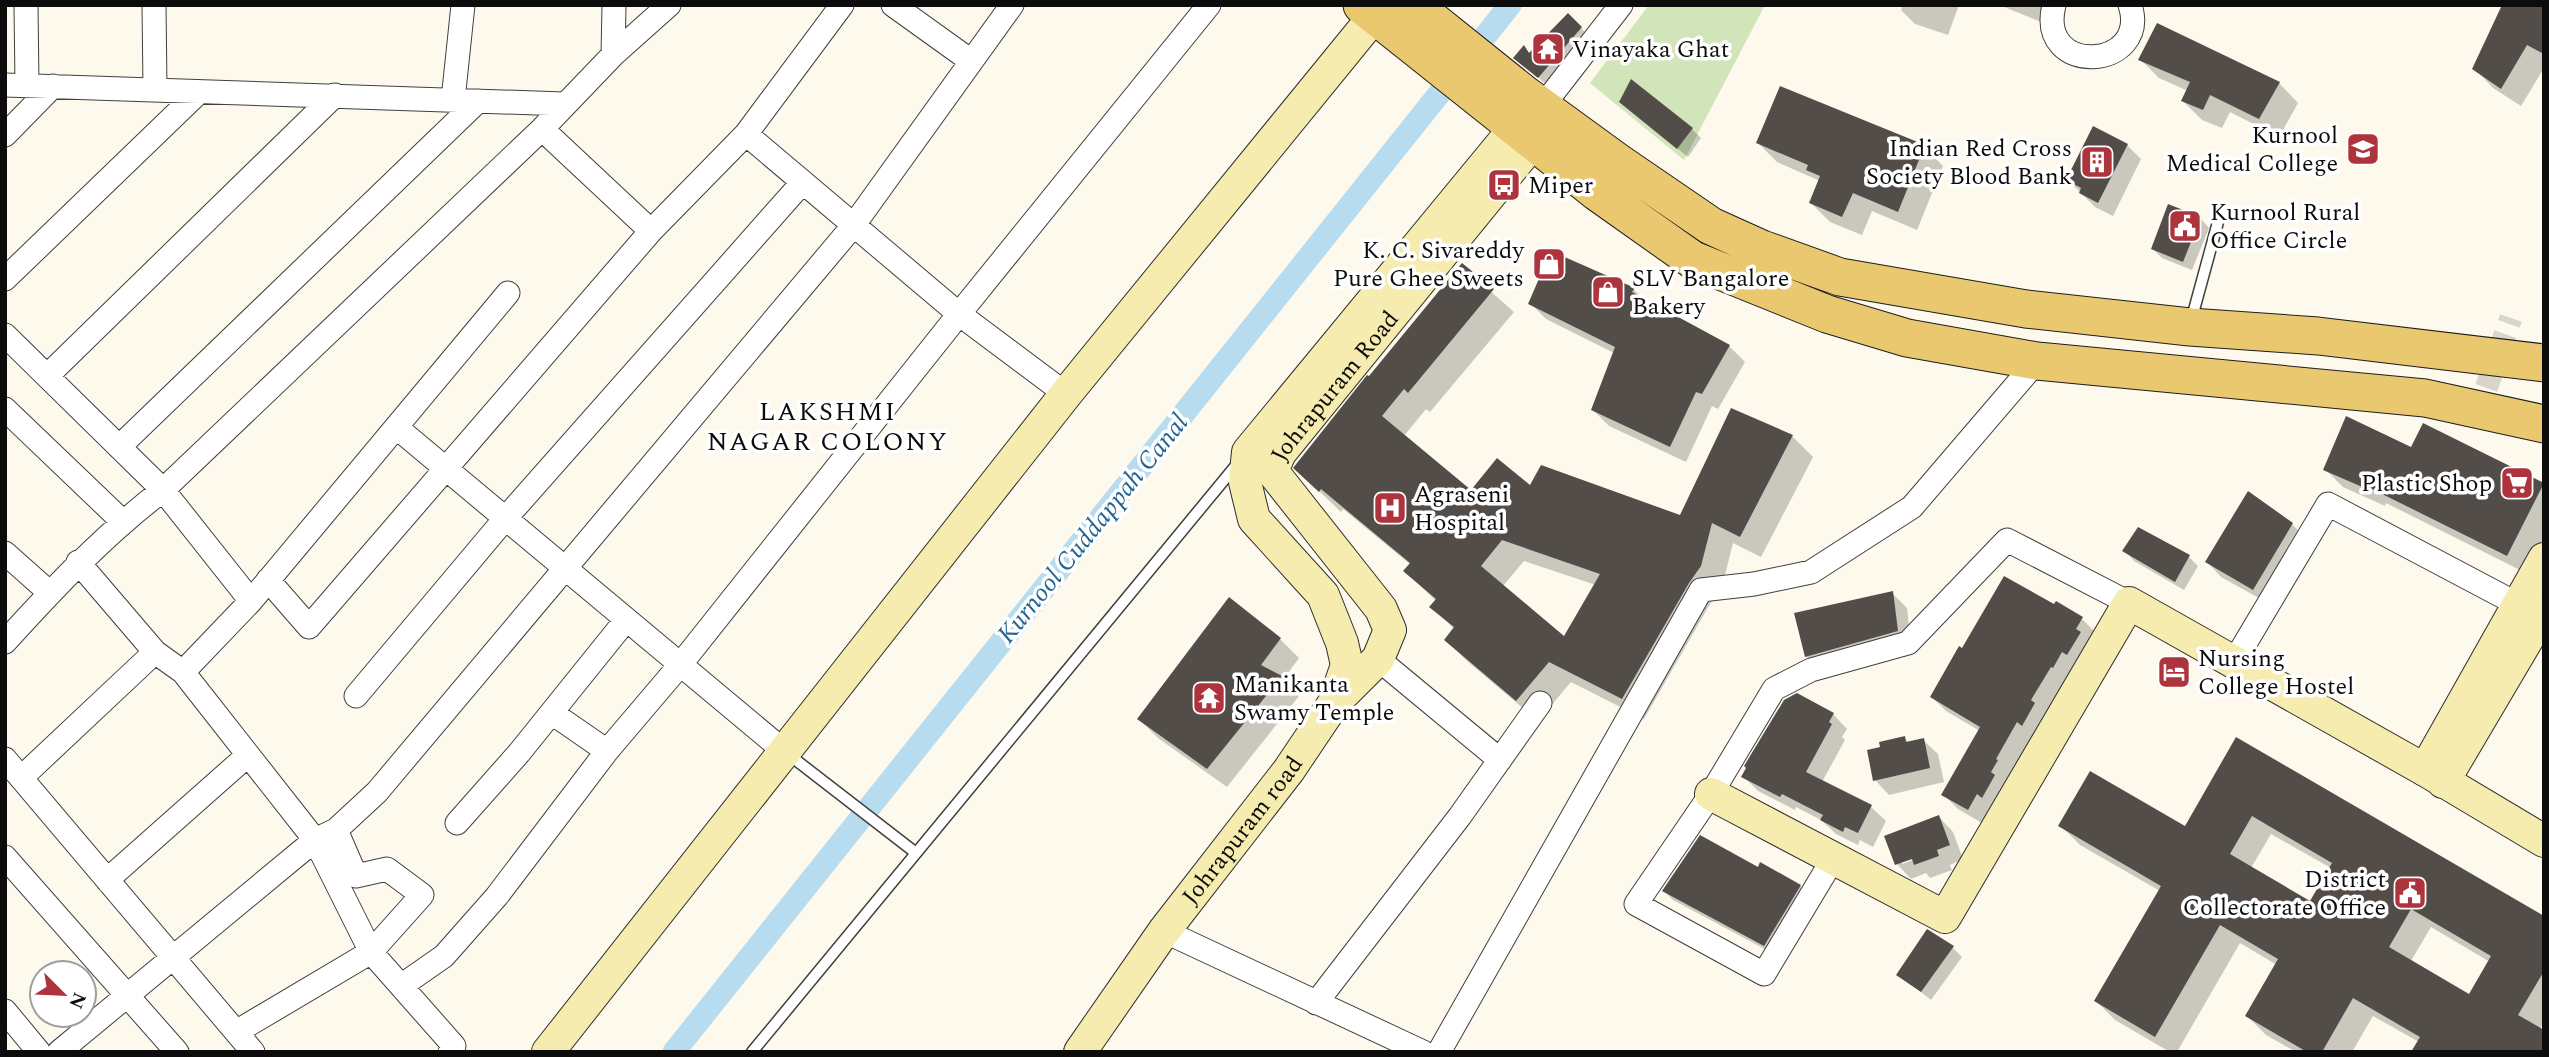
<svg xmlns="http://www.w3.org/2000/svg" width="2549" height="1057" font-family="Spectral,serif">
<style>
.green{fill:#d1e4ba}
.shadow{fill:#0003;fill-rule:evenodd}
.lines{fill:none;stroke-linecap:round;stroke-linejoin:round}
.canal{stroke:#b7dcef;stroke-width:23}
.building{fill:#534d4a;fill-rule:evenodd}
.street-tunnel{stroke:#d9d5cb;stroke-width:23;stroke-dasharray:23 11;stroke-linecap:butt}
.lane-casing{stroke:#3f3f3f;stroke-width:13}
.street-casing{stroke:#3f3f3f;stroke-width:25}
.secondary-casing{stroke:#2e2e2e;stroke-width:34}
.primary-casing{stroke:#1d1d1d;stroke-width:39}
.lane{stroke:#fff;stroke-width:10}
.street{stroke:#fff;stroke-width:23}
.secondary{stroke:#f6ecaf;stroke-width:32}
.primary{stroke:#eac870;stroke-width:37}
.labels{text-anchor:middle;stroke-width:7;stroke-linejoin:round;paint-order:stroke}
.poi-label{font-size:24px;fill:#0c0c0c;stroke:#fff;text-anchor:start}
.street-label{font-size:24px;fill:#0c0c0c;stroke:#fff}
.neighbourhood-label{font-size:26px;letter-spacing:2px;fill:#0c0c0c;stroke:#fff}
.water-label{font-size:26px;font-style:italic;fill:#236490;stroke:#fff}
</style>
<rect width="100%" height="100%" fill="#fdf9ed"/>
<path class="green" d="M1649 5H1765L1684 160 1590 83Z"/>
<path class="shadow" d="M1903 5H1959L1948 35 1915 24 1901 10Z
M1999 5H2068L2057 11 2054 27Z
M2544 5V68L2521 106 2493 88 2474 68Z
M1568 15 1590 37 1548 86 1516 58 1524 48 1531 54Z
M2140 59 2279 83 2298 103 2279 137 2230 112 2222 128 2202 120 2183 101 2188 91 2159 78Z
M1781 88 1924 147 1943 166 1917 230 1872 211 1862 235 1830 222 1811 203 1820 181 1777 162 1758 143Z
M1631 111 1692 129 1701 138 1688 157Z
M2127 145 2141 159 2113 216 2095 207 2068 180Z
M2200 218 2209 228 2192 270 2162 258 2153 249Z
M1552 254 1634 290 1645 301 1729 346 1745 362 1718 409 1712 406 1686 462 1609 426 1593 410 1614 353 1546 319 1530 303Z
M1462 266 1514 312 1430 412 1426 409 1404 436 1471 492 1530 488 1681 518 1732 410 1792 436 1813 457 1761 557 1733 543 1722 587 1710 604 1644 719 1571 682 1538 721 1467 661 1446 640 1454 629 1432 607 1436 601 1405 571 1411 565 1343 509 1341 512 1317 489 1369 379ZM1524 561 1596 585 1565 638 1503 586Z
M2411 450 2544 485V537L2526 573 2386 503 2385 506 2343 487 2325 469Z
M2292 524 2306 539 2268 603 2221 577 2207 562Z
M2125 551 2188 556 2198 566 2184 590 2134 561Z
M1892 593 1907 608 1911 646 1821 670 1806 656Z
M2057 604 2082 619 2096 633 2045 715 2049 719 2037 739 2032 736 1982 823 1958 809 1943 794 1980 731 1946 711 1932 697 1963 651 2055 607Z
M1280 639 1299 658 1283 680 1299 696 1227 787 1158 738 1139 719Z
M1833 714 1847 729 1842 737 1845 740 1822 782 1871 807 1886 821 1873 847 1860 840 1858 845 1836 834 1821 820 1796 807 1795 810 1758 791 1744 777Z
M1904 738 1910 743 1923 740 1938 754 1944 782 1889 795 1875 780Z
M2237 740 2544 918V1022L2539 1030 2419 1042 2373 1016 2352 1052H2296L2266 1035 2247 1016 2277 965 2240 943 2177 1052H2170L2115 1020 2096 1001 2160 891 2080 845 2061 826 2186 828ZM2271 834 2331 868 2310 903 2251 868ZM2431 927 2490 962 2470 996 2411 961Z
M1939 817 1953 832 1963 859 1950 865 1952 870 1930 878 1926 873 1911 879 1897 864ZM1921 857 1902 864V861Z
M1758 869 1800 886 1809 896 1774 954 1673 900 1664 891Z
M1952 947 1962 957 1931 1000 1898 974Z"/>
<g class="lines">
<path class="canal" d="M674 1052 1510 5"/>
</g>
<path class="building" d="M2502 5H2544V54L2527 45 2501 89 2472 69Z
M1568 13 1582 27 1538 78 1513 58 1524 45 1529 53Z
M2157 23 2280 82 2259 119 2210 95 2203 110 2181 101 2190 82 2138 60Z
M1631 79 1693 128 1677 149 1619 102Z
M1780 86 1925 145 1898 212 1853 193 1842 217 1809 203 1820 176 1806 170 1808 165 1756 143Z
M2093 126 2128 144 2098 203 2079 193 2081 188 2066 180Z
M2168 204 2201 217 2183 262 2151 249Z
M1551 251 1635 288 1632 292 1730 345 1702 394 1696 392 1670 447 1591 410 1615 347 1528 304Z
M1462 263 1494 289 1408 393 1404 389 1382 416 1471 490 1497 458 1530 485 1541 465 1680 515 1731 408 1793 435 1740 537 1712 523 1701 566 1689 583 1622 699 1549 662 1516 701 1444 640 1454 627 1429 607 1436 599 1403 571 1410 563 1321 489 1319 492 1293 468 1367 375 1369 376ZM1502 540 1600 574 1564 636 1481 566Z
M2346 416 2411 447 2423 423 2544 483 2507 556 2368 487 2367 489 2323 470Z
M2248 491 2293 523 2253 590 2205 562Z
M2138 527 2190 555 2175 582 2122 551Z
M2004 576 2054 604 2056 601 2083 617 2076 629 2081 632 2067 655 2062 652 2053 668 2051 667 2031 700 2035 703 2022 726 2017 722 1996 759 1998 760 1991 772 1995 775 1982 798 1977 794 1968 810 1941 795 1980 727 1930 697 1959 646 1962 648Z
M1893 591 1898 631 1805 657 1794 613Z
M1229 597 1281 638 1261 665 1282 676 1207 769 1137 719Z
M1797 693 1834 713 1829 722 1832 724 1806 772 1872 805 1858 833 1845 827 1843 832 1820 820 1823 815 1782 794 1780 797 1741 777 1746 768 1744 766 1784 700Z
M1905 736 1906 742 1924 738 1930 768 1873 781 1867 750 1880 747 1879 742Z
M2236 737 2544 916V971L2518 1015 2544 1030V1052H2411L2420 1037 2353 998 2322 1052H2307L2245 1016 2278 959 2220 925 2155 1037 2094 1001 2161 886 2058 826 2090 771 2185 826ZM2252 816 2332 863 2310 901 2230 854ZM2411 909 2491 956 2469 994 2389 947Z
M1939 815 1950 845 1937 850 1939 856 1914 865 1912 859 1895 865 1884 836Z
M1700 835 1758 867 1760 862 1801 885 1764 946 1662 891Z
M1927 929 1954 946 1921 992 1896 975Z"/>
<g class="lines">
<path class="street-tunnel" d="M2475 420 2511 318"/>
<defs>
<path id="lane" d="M2191 321 2218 222
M788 754 916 853
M752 1052 1238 463"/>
<path id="street" d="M26 5 27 85
M154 5 155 90
M893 5 971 61
M2054 5C2036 78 2151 70 2130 5
M613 55 614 5
M5 85 564 104
M453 100 463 5
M1542 107 1621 5
M542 129 651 231
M746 134 959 314 1066 394
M5 135 53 86
M5 279 199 92
M5 335 163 490 251 601
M47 376 335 95
M5 409 122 521
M396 427 784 751
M119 447 478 101
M5 553 50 593
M78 562 155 652 183 672 315 840 371 952 454 1046 450 1052
M268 580 309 627 651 231 746 134 842 5
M5 642C55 587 104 535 163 490L542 129 613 55 669 5
M1378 659 1500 760
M2234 662 2328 504 2519 605
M183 672 251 601 508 293
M356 696 504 520 802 183
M552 713 607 751
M5 759 253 1052
M21 778 155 652
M457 823 519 753 626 620
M5 857 177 1052
M1833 859 1764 974 1636 904 1711 794 1774 689 1811 670 1908 643 2007 540 2129 603
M107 880 247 756
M1164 931 1423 1052
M401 986 444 956 497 896 607 751 680 665 959 314 1209 5
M1316 1003 1460 816 1540 703
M5 1011 39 1052
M236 1032 371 952 422 895 387 869 356 876 336 830
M59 1052 315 840 336 830 377 792 853 226 1012 5
M1439 1052 1701 590 1754 584 1811 572 1912 507 2037 361"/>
<g id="secondary">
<path id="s1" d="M1337 700 1378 659 1390 630 1381 609 1272 471 1280 453 1533 142"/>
<path d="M2425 770 2544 559"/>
<path d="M2443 782 2544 611"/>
<path d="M1711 794 1945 917 2129 603 2425 770 2544 841"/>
<path d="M548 1052 1066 394 1376 14"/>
<path id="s2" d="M1080 1052 1164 931 1289 770 1334 703 1347 665 1342 643 1323 595 1254 519 1245 482 1248 452 1515 128"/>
</g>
<path id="primary" d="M1362 5 1597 192 1693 260 1827 314 1907 338 2037 361 2425 398 2544 424
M1413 5 1524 94 1616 161 1711 226 1762 249 1840 277 2026 309 2190 327 2318 336 2544 363"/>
</defs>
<use href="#lane" class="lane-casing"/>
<use href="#street" class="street-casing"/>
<use href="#secondary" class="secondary-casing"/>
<use href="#primary" class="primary-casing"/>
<use href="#lane" class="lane"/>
<use href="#street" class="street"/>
<use href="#secondary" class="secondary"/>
<use href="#primary" class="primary"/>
</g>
<defs>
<symbol id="temple-square" viewBox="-11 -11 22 22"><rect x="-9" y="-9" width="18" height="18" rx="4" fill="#ad333d" stroke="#fff"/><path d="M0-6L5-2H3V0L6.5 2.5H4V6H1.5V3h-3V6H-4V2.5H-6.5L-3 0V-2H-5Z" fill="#fff"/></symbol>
<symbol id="university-square" viewBox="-11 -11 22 22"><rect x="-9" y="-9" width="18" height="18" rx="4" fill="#ad333d" stroke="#fff"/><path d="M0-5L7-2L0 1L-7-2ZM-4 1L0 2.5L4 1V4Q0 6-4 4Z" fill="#fff"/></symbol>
<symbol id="building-square" viewBox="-11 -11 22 22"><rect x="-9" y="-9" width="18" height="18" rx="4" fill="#ad333d" stroke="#fff"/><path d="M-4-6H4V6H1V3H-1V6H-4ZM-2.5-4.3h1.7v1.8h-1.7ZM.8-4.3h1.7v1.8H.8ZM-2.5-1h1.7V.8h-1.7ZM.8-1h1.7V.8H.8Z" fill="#fff"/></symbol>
<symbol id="bus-square" viewBox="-11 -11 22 22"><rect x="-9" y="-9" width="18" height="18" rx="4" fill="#ad333d" stroke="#fff"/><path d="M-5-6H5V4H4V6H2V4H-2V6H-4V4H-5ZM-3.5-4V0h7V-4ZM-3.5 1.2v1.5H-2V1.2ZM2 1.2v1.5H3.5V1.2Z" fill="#fff"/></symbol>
<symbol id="civic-square" viewBox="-11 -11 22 22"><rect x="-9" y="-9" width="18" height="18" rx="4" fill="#ad333d" stroke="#fff"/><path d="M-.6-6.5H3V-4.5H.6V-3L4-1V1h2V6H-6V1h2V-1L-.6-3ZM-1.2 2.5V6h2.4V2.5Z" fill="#fff"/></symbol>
<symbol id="shop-square" viewBox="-11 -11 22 22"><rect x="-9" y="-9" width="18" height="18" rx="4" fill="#ad333d" stroke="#fff"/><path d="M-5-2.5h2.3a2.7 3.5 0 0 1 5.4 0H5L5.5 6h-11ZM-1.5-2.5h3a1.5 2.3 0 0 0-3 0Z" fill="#fff"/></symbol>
<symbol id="supermarket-square" viewBox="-11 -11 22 22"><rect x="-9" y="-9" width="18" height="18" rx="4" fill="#ad333d" stroke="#fff"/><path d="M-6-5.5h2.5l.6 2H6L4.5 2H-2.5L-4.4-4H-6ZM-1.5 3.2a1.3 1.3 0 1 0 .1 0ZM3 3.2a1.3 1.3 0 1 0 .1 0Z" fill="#fff"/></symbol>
<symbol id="hospital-square" viewBox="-11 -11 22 22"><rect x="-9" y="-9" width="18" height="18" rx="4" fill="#ad333d" stroke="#fff"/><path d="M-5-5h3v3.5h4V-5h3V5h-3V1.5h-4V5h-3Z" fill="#fff"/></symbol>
<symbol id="hotel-square" viewBox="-11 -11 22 22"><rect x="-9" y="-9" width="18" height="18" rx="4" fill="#ad333d" stroke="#fff"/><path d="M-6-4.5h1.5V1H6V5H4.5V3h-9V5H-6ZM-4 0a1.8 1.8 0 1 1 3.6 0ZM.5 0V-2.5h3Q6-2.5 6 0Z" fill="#fff"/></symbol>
</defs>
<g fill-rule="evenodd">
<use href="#temple-square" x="1529" y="30" width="38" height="38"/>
<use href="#university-square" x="2344" y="130" width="38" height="38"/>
<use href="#building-square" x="2078" y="143" width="38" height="38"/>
<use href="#bus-square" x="1485" y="166" width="38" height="38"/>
<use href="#civic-square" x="2166" y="207" width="38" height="38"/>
<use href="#shop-square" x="1530" y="245" width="38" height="38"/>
<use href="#shop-square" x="1589" y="273" width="38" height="38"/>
<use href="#supermarket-square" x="2498" y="464" width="38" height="38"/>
<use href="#hospital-square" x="1371" y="489" width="38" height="38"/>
<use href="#hotel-square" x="2155" y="653" width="38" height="38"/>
<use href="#temple-square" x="1190" y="679" width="38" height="38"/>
<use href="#civic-square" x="2391" y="874" width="38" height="38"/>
</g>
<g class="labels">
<g class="poi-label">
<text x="1572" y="57">Vinayaka Ghat</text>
<text x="2338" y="143" text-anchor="end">Kurnool<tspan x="2338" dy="28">Medical College</tspan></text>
<text x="2072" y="156" text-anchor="end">Indian Red Cross<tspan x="2072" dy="28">Society Blood Bank</tspan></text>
<text x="1528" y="193">Miper</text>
<text x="2210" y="220">Kurnool Rural<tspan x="2210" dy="28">Office Circle</tspan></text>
<text x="1524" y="258" text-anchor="end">K. C. Sivareddy<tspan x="1524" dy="28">Pure Ghee Sweets</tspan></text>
<text x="1632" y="286">SLV Bangalore<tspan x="1632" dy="28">Bakery</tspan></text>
<text x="2492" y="491" text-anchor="end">Plastic Shop</text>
<text x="1414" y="502">Agraseni<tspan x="1414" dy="28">Hospital</tspan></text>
<text x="2198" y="666">Nursing<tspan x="2198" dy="28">College Hostel</tspan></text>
<text x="1234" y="692">Manikanta<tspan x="1234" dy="28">Swamy Temple</tspan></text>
<text x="2386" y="887" text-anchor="end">District<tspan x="2386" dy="28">Collectorate Office</tspan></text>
</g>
<g class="street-label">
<text dy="8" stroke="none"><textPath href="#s1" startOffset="394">Johrapuram Road</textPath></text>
<text dy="8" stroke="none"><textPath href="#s2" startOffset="275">Johrapuram road</textPath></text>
</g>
<g class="neighbourhood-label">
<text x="828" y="420">LAKSHMI<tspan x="828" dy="30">NAGAR COLONY</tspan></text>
</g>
<g class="water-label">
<text transform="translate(1092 528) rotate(-51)" y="9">Kurnool Cuddappah Canal</text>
</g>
</g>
<rect width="2549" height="1057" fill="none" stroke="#0c0c0c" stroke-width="14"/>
<g transform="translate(63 994) rotate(114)"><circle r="33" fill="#ffffff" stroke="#9e9e9e" stroke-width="2"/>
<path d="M0-5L12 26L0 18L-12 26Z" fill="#ad333d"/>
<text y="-10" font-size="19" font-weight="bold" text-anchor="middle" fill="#0c0c0c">N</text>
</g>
</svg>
